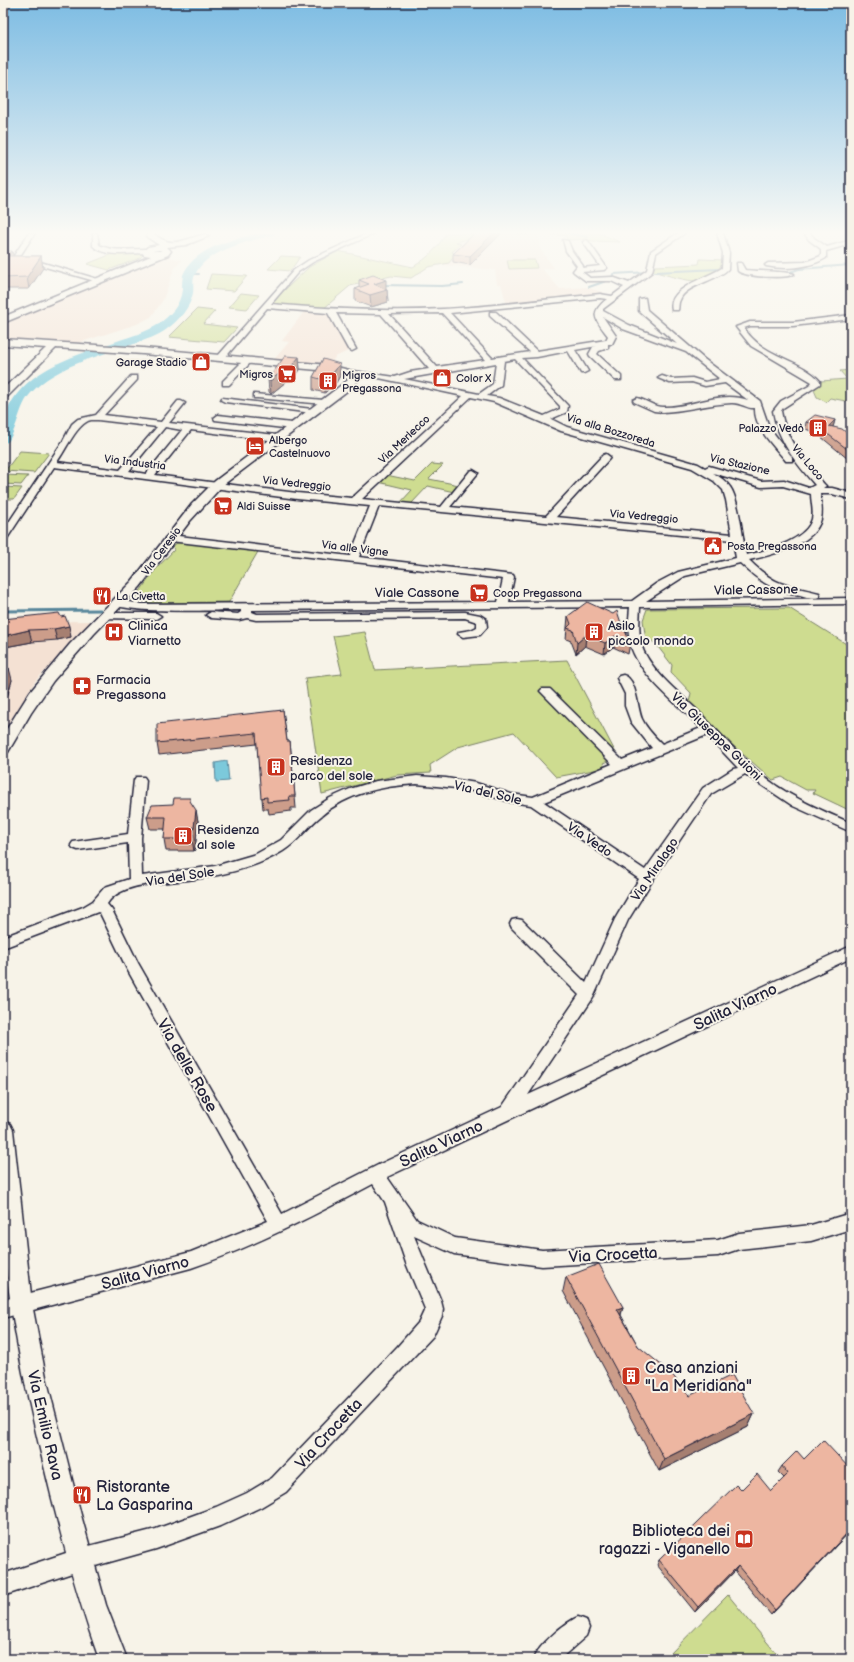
<svg xmlns="http://www.w3.org/2000/svg" width="854" height="1662" font-family="'Balsamiq Sans',sans-serif">
<style>
.built{fill:#f4e1d3}
.green{fill:#cedc90;stroke:#787f66}
.water{fill:#7cc9db;stroke:#58869b}
.lines{fill:none;stroke-linecap:round;stroke-linejoin:round}
.stream-far1{stroke:#58869b;stroke-width:2}
.stream{stroke:#58869b;stroke-width:3}
.river{fill:#7cc9db;fill-rule:evenodd}
.minor-casing{stroke:#22223b;stroke-width:3}
.major-casing{stroke:#22223b;stroke-width:3}
.minor{fill:#f7f3e8;fill-rule:evenodd}
.major{fill:#f7f3e8;fill-rule:evenodd}
.wall{fill:#cc9d8a;stroke:#22223b}
.shaded-wall{fill:#a67f71;stroke:#22223b}
.building{fill:#edb6a1;stroke:#22223b}
.labels{text-anchor:middle;stroke-width:4;stroke-linejoin:round;paint-order:stroke}
.far-poi-label{font-size:11px;fill:#22223b;stroke:#f7f3e8;text-anchor:start}
.far-street-label{font-size:11px;fill:#22223b;stroke:#f7f3e8}
.street-label{font-size:13px;fill:#22223b;stroke:#f7f3e8}
.poi-label{font-size:13px;fill:#22223b;stroke:#f7f3e8;text-anchor:start}
.near-street-label{font-size:16px;fill:#22223b;stroke:#f7f3e8}
.near-poi-label{font-size:16px;fill:#22223b;stroke:#f7f3e8;text-anchor:start}
</style>
<rect width="100%" height="100%" fill="#f7f3e8"/>
<filter id="ink" filterUnits="userSpaceOnUse"><feTurbulence type="fractalNoise" baseFrequency=".025" numOctaves="2"/><feDisplacementMap in="SourceGraphic" scale="8" xChannelSelector="R" yChannelSelector="G"/><feConvolveMatrix kernelMatrix="1 2 1 2 8 2 1 2 1" color-interpolation-filters="sRGB"/></filter>
<g filter="url(#ink)">
<path class="built" d="M472 233 539 234 541 250 554 268 542 269 560 289 586 287 605 293V296L510 305 506 302 501 284H497L495 270 442 265 449 263 456 254 452 252 456 248 455 242Z
M165 256 182 260 174 269 163 300 151 317 137 324 78 343 3 338V324L83 288 86 289 106 281 103 280Z
M306 309 331 311 352 349 335 357 329 368 271 363 289 342 282 341Z
M95 621 36 680 3 732V622Z"/>
<path class="green" d="M446 233H472V238L456 242 461 244 452 252 456 254 449 263 428 267 411 278 391 276 350 286 323 309 268 306 309 267 338 251 413 267C429 257 437 249 446 233Z
M516 233H599L620 242 592 241 586 239 567 240 566 236C555 234 532 231 523 235Z
M141 252 143 255 140 258 109 270 87 264 112 254Z
M281 256 300 257 290 271 268 269Z
M700 259 723 260C720 270 710 280 698 281 690 282 662 274 653 271L655 266 699 264Z
M507 260H535L537 268 509 269Z
M211 274 247 276 234 291 206 289Z
M241 293 259 295 247 309 229 307Z
M197 309 215 311 203 324 237 328 224 342 169 337Z
M851 370V402L830 398 826 402 817 397 814 390 821 381 847 379 840 371Z
M20 451 49 453 34 473 5 471Z
M432 464 443 465 429 479 459 485 454 492 428 486 411 504 400 503 412 490 378 482 386 475 415 481Z
M3 475 28 476 21 485 3 484Z
M3 487 22 488 14 499H3Z
M183 542 259 550 229 602 152 603 145 602 138 598V594L155 570 174 550 173 546 177 543Z
M789 608 851 647V811L813 793 815 790H806L782 777 773 780 688 707 691 693 671 672 672 665 655 643 647 639 645 634 643 620 647 609Z
M365 632 375 670 567 660 618 757 603 763 605 768 556 777 514 732 458 747 430 765 431 773 397 775 322 794 305 678 342 674 333 636Z
M728 1595 781 1659H665Z"/>
<path class="water" d="M227 761 229 781 216 782 215 763Z"/>
<g class="lines">
<path class="stream-far1" d="M567 233 588 237
M655 272 719 269
M787 273 799 269 851 265
M189 274H199
M612 278 613 274 649 272
M382 285 442 286 463 284
M589 287 609 280"/>
<path class="stream" d="M3 611 100 610"/>
<path class="river" d="M257 233H275L274 235C250 241 205 250 195 275 192 280 194 287 193 293 190 308 179 320 167 329 158 336 145 340 134 344 100 356 57 365 31 393 19 406 18 427 8 442L3 443C3 437 2 431 3 425 14 371 75 356 120 340 132 336 147 332 159 324 170 315 180 306 182 290 182 286 182 280 183 275 194 248 232 240 257 233Z"/>
<defs>
<path id="minor" d="M29 233H35L20 256 101 280 98 282 14 258 13 257Z
M93 233H97L99 245C114 252 130 249 146 249L149 251 146 253C129 253 106 258 93 246Z
M368 233H375L313 262 298 272 271 304C328 309 386 312 443 309 496 306 548 299 600 294L612 296 624 287 611 281H586L574 272 573 271 577 266 566 251 563 240 568 241 572 251 583 266 582 268 600 266 583 242 586 240 588 241 607 268 604 270 582 272 590 278 612 277 629 283 647 270 651 251 678 233H685L656 253 652 272 603 309V311L629 325 677 344 639 311V299L645 298 647 310 704 359 760 401 769 427 792 457V461H786C774 446 754 428 755 408 747 409 740 402 731 403 708 404 686 411 663 412L654 411 634 402 633 400 637 398C646 400 654 407 663 407 691 408 720 390 748 400L725 383 705 386 692 382 670 383 658 378 662 376 671 379 692 378 705 382 720 379 686 352 623 329 603 317 616 336 612 344H608V348L599 351 597 354 621 376V380H615L590 356 589 354 593 347 597 346 575 350 588 371 584 373H581L568 351 537 357 522 358 568 406 567 412 551 419 567 427 698 464 705 468 709 466 761 481 784 480 809 488 815 485C796 463 778 441 773 411L781 401 809 386 812 382 751 346 736 327 750 322H793L851 315V319L793 326H750L744 328C763 358 800 358 820 381V384L783 408 781 411C786 441 805 462 824 484L826 486 823 488H832L851 493V499L832 494H820C821 502 823 510 821 519 815 545 772 555 749 560 776 587 784 584 819 593L820 595 819 597C813 599 806 597 800 595 772 590 760 582 740 563L685 576 646 601 851 598V604L640 607C639 622 638 638 644 652 656 675 679 693 697 710 716 729 734 750 754 768 780 793 818 809 851 823V832L793 806 745 774 711 794 652 881 628 920 593 998 528 1095 851 946V958L387 1177 417 1220 455 1238 542 1250 718 1240 739 1233 811 1225 851 1213V1229L811 1241 739 1249 718 1256 542 1266 454 1254 414 1236 441 1301 443 1309 442 1316 433 1336 286 1492 261 1507 220 1526 156 1549 81 1570 3 1596V1574L81 1548 156 1529 216 1507 247 1493 272 1478 398 1346 419 1322 425 1309 406 1263 385 1202 373 1184C313 1216 255 1246 191 1268L3 1318V1300L191 1252 268 1221 127 969 100 913 98 912 3 948V937L83 907 93 901 105 887 129 879 128 843 78 850 73 848 71 845 73 842 128 834 134 780 136 777H144L146 780 141 838 142 876 215 866 256 854 281 840 311 810 330 798 350 789 376 781 417 776 446 778 476 783 511 794 533 797 612 764 542 693 540 691 542 689H550L622 760 652 748 631 722 625 706V694L617 678 619 676 623 675C637 678 637 708 642 719 646 728 655 737 662 744L701 728C679 705 642 678 631 647 627 634 629 620 630 607L252 610V612L257 614 465 612 480 615 486 619 487 627 480 635 463 637 458 634 459 632 471 630 477 627V622L465 618 256 620 247 618 239 620 211 618 206 615 211 612 238 614 241 612V610C222 610 121 614 112 603L117 600 142 604 498 602 503 579 170 541 165 538 170 535 350 556 370 506 297 499 54 467 6 540 3 541V531L63 441 72 424 78 419 96 415 131 376H137V380L104 415 161 422 178 401H181L185 403 169 423 276 435 280 438 276 441 191 430 155 475 297 493 352 498 463 396 379 378 343 374 342 372 346 370 395 377 410 372 429 369 381 314 336 313 356 349 352 351 348 349 328 313 267 308 224 359 217 357 294 270 309 260ZM600 298 607 299C588 314 596 320 608 336L606 340 537 351 496 312H490V316L530 352 492 358 450 313ZM442 313 485 360 437 367 389 314ZM515 359 560 406V409L544 416 499 398 487 396 501 385 504 361ZM496 363 493 384 479 394 404 379ZM471 397 494 402 561 431 692 468 714 481 723 490 726 500 732 534 556 517 609 459 610 457 606 454 603 455 546 516 450 507 478 473 473 470 470 471 441 507 362 499ZM91 420H98L157 427 120 470 57 462C66 450 77 423 91 420ZM165 427 182 430 146 474 129 471ZM713 473 761 487 783 486 811 494C811 502 814 511 812 519 806 541 765 551 746 555 743 540 739 499 730 487 726 481 720 477 713 473ZM379 506 733 540 736 558 678 572 657 583 632 601 509 602 514 577 513 575 359 557ZM707 735 738 768 733 769 703 788 645 870 544 802ZM417 784 466 789 511 802 531 805 639 879 615 919 586 983 522 920 517 919 512 920 510 924 512 928 579 995 502 1107 380 1164 282 1214 138 963 112 910 107 904C120 882 164 883 188 880 220 876 256 868 283 851 298 842 307 827 321 816 348 793 382 786 417 784Z
M717 233H723L729 253 728 269C717 281 685 285 680 300 678 303 679 307 678 310H672C666 288 709 277 722 268L723 253Z
M804 233H810L814 238 827 247 851 240V244L826 251V258C809 268 785 270 766 266L765 265 768 263 805 262 821 256V249L809 240Z
M737 263H741L745 270C753 271 791 272 794 274 787 279 745 277 738 271Z
M246 358 253 360 229 385H223V381Z
M254 394 324 400 328 402 324 404 257 398H254Z
M222 398 312 409 316 411 312 413 225 402 221 400Z
M218 415 292 423 296 426 292 429 215 420 214 418Z
M103 613H156L161 616 156 619 99 618 98 616Z
M578 1617 586 1620 589 1628 586 1636 560 1659H533C539 1645 564 1623 578 1617Z"/>
<path id="major" d="M147 233H153C172 250 184 239 205 234L209 236 186 245 167 247 171 251 168 255 3 323V317L151 256 144 255 142 252 148 247 159 245 147 237ZM159 250 162 251H153Z
M3 339 143 348 329 365 349 370 358 380 351 388 223 485 190 521 140 587 94 634 53 681 31 713 8 752 3 754V735L30 692 70 644 132 581 192 504 215 481 348 380 343 374 329 371 143 354 56 348 7 397 3 398V389L46 348 3 345Z
M3 1121 10 1124 13 1130 32 1304 46 1377 81 1515 106 1605 127 1659H99C76 1594 59 1529 43 1462 25 1387 9 1313 3 1236 0 1198 3 1159 3 1121Z"/>
</defs>
<use href="#minor" class="minor-casing"/>
<use href="#major" class="major-casing"/>
<use href="#minor" class="minor"/>
<use href="#major" class="major"/>
</g>
<path class="wall" d="M475 233H501V234L470 265 453 262V254Z
M3 250 7 251 13 256H41L43 268 29 289H3Z
M359 280 387 290 388 302 371 307 355 301V289L359 288Z
M299 357 300 370 291 381H287L271 394 269 392 268 379Z
M323 359 340 376 334 386H331L325 393 313 390V377Z
M835 420 833 427 851 436V460L848 459 815 432 805 429 806 422Z
M568 616 621 623 630 643 628 654 613 647 604 654 585 646 576 654 571 641 566 639Z
M61 617 71 637 57 640 32 642 5 647 7 653 3 654V619Z
M3 669 12 680 7 697H3Z
M283 710 287 741H290L296 808H291V811L269 814 268 809H263L257 744 159 755 157 743Z
M192 804 198 821 195 849 194 851H166L164 839 165 829H150L147 817Z
M566 1277 623 1307 621 1315 638 1346 689 1396 754 1414 748 1427 659 1471 563 1291Z
M782 1466 851 1530 771 1615 735 1571 695 1612 657 1565 659 1560 741 1490 771 1491 784 1478 778 1472Z"/>
<path class="shaded-wall" d="M494 233H501V234L470 265V256Z
M12 251 15 263 9 256Z
M41 256 43 268 29 289 27 277Z
M386 280V290H387L388 302 371 307 370 295 374 284Z
M299 357 300 370 291 381 290 368Z
M340 364V376L334 386 333 373Z
M286 368 287 381 271 394 270 381Z
M330 373 331 386 325 393 324 380Z
M835 420 833 427 829 426Z
M627 625 626 636 624 628Z
M69 626 71 637 57 640 54 629Z
M29 630 32 642 5 647 7 653 3 654V636Z
M586 635 585 646 576 654 577 643Z
M615 636 613 647 604 654 605 643Z
M9 668 12 680 7 697 3 686Z
M196 810 198 821 195 849 194 851 192 839Z
M623 1307 619 1321 617 1309Z
M754 1414 748 1427 659 1471 664 1459Z
M851 1529V1530L771 1615 775 1610Z
M738 1566 735 1571 695 1612 698 1607Z"/>
<path class="building" d="M475 233H494L470 256 453 254Z
M3 250H6L5 251H12L9 256H41L27 277 3 278Z
M373 275 386 280 374 284 387 290 370 295 355 289 369 284 359 280Z
M285 356 299 357 290 368H286L270 381 268 379Z
M323 359 340 364 333 373H330L324 380 313 377Z
M815 415 835 420 829 426 842 429 851 436V452L816 425 806 422Z
M587 602 613 614 617 611 621 623 627 625 624 628 630 643 615 636 605 643 586 635 577 643 573 630 567 628 571 624 568 616Z
M59 613 61 617 65 616 69 626 54 629 29 630 3 636V619Z
M9 668 3 686V669Z
M283 710 287 741H290L295 796H289L290 800 267 802V797L261 798 256 733 157 743V724Z
M174 798H190V801L196 810 193 837 192 839H164L166 817H147L152 805 173 804Z
M599 1264 623 1307 617 1309 638 1346 671 1373 689 1396 732 1375 754 1414 664 1459 566 1277Z
M823 1440 851 1470V1529L775 1610 738 1566 698 1607 659 1560 736 1485 741 1490 757 1474 771 1491 788 1474 782 1466 797 1451 804 1459Z"/>
</g>
<linearGradient id="sky" x2="0" y2="1"><stop stop-color="#7dbce3"/><stop offset="0.5" stop-color="#fbfaf5"/><stop offset="1" stop-color="#fbfaf5" stop-opacity="0"/></linearGradient>
<rect width="854" height="465" fill="url(#sky)"/>
<defs>
<symbol id="shop-square" viewBox="-11 -11 22 22"><rect x="-9" y="-9" width="18" height="18" rx="4" fill="#c8321e" stroke="#f7f3e8"/><path d="M-5-2.5h2.3a2.7 3.5 0 0 1 5.4 0H5L5.5 6h-11ZM-1.5-2.5h3a1.5 2.3 0 0 0-3 0Z" fill="#fff"/></symbol>
<symbol id="supermarket-square" viewBox="-11 -11 22 22"><rect x="-9" y="-9" width="18" height="18" rx="4" fill="#c8321e" stroke="#f7f3e8"/><path d="M-6-5.5h2.5l.6 2H6L4.5 2H-2.5L-4.4-4H-6ZM-1.5 3.2a1.3 1.3 0 1 0 .1 0ZM3 3.2a1.3 1.3 0 1 0 .1 0Z" fill="#fff"/></symbol>
<symbol id="building-square" viewBox="-11 -11 22 22"><rect x="-9" y="-9" width="18" height="18" rx="4" fill="#c8321e" stroke="#f7f3e8"/><path d="M-4-6H4V6H1V3H-1V6H-4ZM-2.5-4.3h1.7v1.8h-1.7ZM.8-4.3h1.7v1.8H.8ZM-2.5-1h1.7V.8h-1.7ZM.8-1h1.7V.8H.8Z" fill="#fff"/></symbol>
<symbol id="hotel-square" viewBox="-11 -11 22 22"><rect x="-9" y="-9" width="18" height="18" rx="4" fill="#c8321e" stroke="#f7f3e8"/><path d="M-6-4.5h1.5V1H6V5H4.5V3h-9V5H-6ZM-4 0a1.8 1.8 0 1 1 3.6 0ZM.5 0V-2.5h3Q6-2.5 6 0Z" fill="#fff"/></symbol>
<symbol id="civic-square" viewBox="-11 -11 22 22"><rect x="-9" y="-9" width="18" height="18" rx="4" fill="#c8321e" stroke="#f7f3e8"/><path d="M-.6-6.5H3V-4.5H.6V-3L4-1V1h2V6H-6V1h2V-1L-.6-3ZM-1.2 2.5V6h2.4V2.5Z" fill="#fff"/></symbol>
<symbol id="restaurant-square" viewBox="-11 -11 22 22"><rect x="-9" y="-9" width="18" height="18" rx="4" fill="#c8321e" stroke="#f7f3e8"/><path d="M-5-6h1v4h1v-4h1v4h1v-4h1v5L-1.5 .5V6h-2V.5L-5-1ZM5-6V6H3V1.5H1.5Q1.5-4 5-6Z" fill="#fff"/></symbol>
<symbol id="hospital-square" viewBox="-11 -11 22 22"><rect x="-9" y="-9" width="18" height="18" rx="4" fill="#c8321e" stroke="#f7f3e8"/><path d="M-5-5h3v3.5h4V-5h3V5h-3V1.5h-4V5h-3Z" fill="#fff"/></symbol>
<symbol id="pharmacy-square" viewBox="-11 -11 22 22"><rect x="-9" y="-9" width="18" height="18" rx="4" fill="#c8321e" stroke="#f7f3e8"/><path d="M-2-6h4v4h4v4h-4v4h-4v-4h-4v-4h4Z" fill="#fff"/></symbol>
<symbol id="library-square" viewBox="-11 -11 22 22"><rect x="-9" y="-9" width="18" height="18" rx="4" fill="#c8321e" stroke="#f7f3e8"/><path d="M-6-4Q-3-5.5-.7-3.5V5Q-3 3-6 4ZM6-4Q3-5.5 .7-3.5V5Q3 3 6 4Z" fill="#fff"/></symbol>
</defs>
<g fill-rule="evenodd">
<use href="#shop-square" x="190" y="351" width="22" height="22"/>
<use href="#supermarket-square" x="276" y="363" width="22" height="22"/>
<use href="#shop-square" x="431" y="367" width="22" height="22"/>
<use href="#building-square" x="317" y="370" width="22" height="22"/>
<use href="#building-square" x="807" y="417" width="22" height="22"/>
<use href="#hotel-square" x="244" y="435" width="22" height="22"/>
<use href="#supermarket-square" x="212" y="495" width="22" height="22"/>
<use href="#civic-square" x="702" y="535" width="22" height="22"/>
<use href="#supermarket-square" x="468" y="582" width="22" height="22"/>
<use href="#restaurant-square" x="91" y="585" width="22" height="22"/>
<use href="#hospital-square" x="103" y="621" width="22" height="22"/>
<use href="#building-square" x="583" y="621" width="22" height="22"/>
<use href="#pharmacy-square" x="71" y="675" width="22" height="22"/>
<use href="#building-square" x="265" y="756" width="22" height="22"/>
<use href="#building-square" x="172" y="825" width="22" height="22"/>
<use href="#building-square" x="620" y="1365" width="22" height="22"/>
<use href="#restaurant-square" x="71" y="1484" width="22" height="22"/>
<use href="#library-square" x="733" y="1528" width="22" height="22"/>
</g>
<g class="labels">
<g class="far-poi-label">
<text x="187" y="366" text-anchor="end">Garage Stadio</text>
<text x="273" y="378" text-anchor="end">Migros</text>
<text x="342" y="379">Migros<tspan x="342" dy="13">Pregassona</tspan></text>
<text x="456" y="382">Color X</text>
<text x="804" y="432" text-anchor="end">Palazzo Vedò</text>
<text x="269" y="444">Albergo<tspan x="269" dy="13">Castelnuovo</tspan></text>
<text x="237" y="510">Aldi Suisse</text>
<text x="727" y="550">Posta Pregassona</text>
<text x="493" y="597">Coop Pregassona</text>
<text x="116" y="600">La Civetta</text>
</g>
<g class="far-street-label">
<text transform="translate(611 430) rotate(17)" y="4">Via alla Bozzoreda</text>
<text transform="translate(404 439) rotate(-43)" y="4">Via Merlecco</text>
<text transform="translate(135 462) rotate(7)" y="4">Via Industria</text>
<text transform="translate(808 462) rotate(50)" y="4">Via Loco</text>
<text transform="translate(740 464) rotate(13)" y="4">Via Stazione</text>
<text transform="translate(297 483) rotate(6)" y="4">Via Vedreggio</text>
<text transform="translate(644 516) rotate(5)" y="4">Via Vedreggio</text>
<text transform="translate(355 548) rotate(7)" y="4">Via alle Vigne</text>
<text transform="translate(161 551) rotate(-53)" y="4">Via Ceresio</text>
</g>
<g class="street-label">
<text transform="translate(756 589) rotate(-1)" y="5">Viale Cassone</text>
<text x="417" y="597">Viale Cassone</text>
<text transform="translate(717 736) rotate(44)" y="5">Via Giuseppe Guioni</text>
<text transform="translate(488 792) rotate(13)" y="5">Via del Sole</text>
<text transform="translate(590 839) rotate(34)" y="5">Via Vedo</text>
<text transform="translate(654 869) rotate(-56)" y="5">Via Miralago</text>
<text transform="translate(180 876) rotate(-9)" y="5">Via del Sole</text>
</g>
<g class="poi-label">
<text x="128" y="630">Clinica<tspan x="128" dy="15">Viarnetto</tspan></text>
<text x="608" y="630">Asilo<tspan x="608" dy="15">piccolo mondo</tspan></text>
<text x="96" y="684">Farmacia<tspan x="96" dy="15">Pregassona</tspan></text>
<text x="290" y="765">Residenza<tspan x="290" dy="15">parco del sole</tspan></text>
<text x="197" y="834">Residenza<tspan x="197" dy="15">al sole</tspan></text>
</g>
<g class="near-street-label">
<text transform="translate(735 1006) rotate(-25)" y="6">Salita Viarno</text>
<text transform="translate(188 1065) rotate(60)" y="6">Via delle Rose</text>
<text transform="translate(441 1143) rotate(-25)" y="6">Salita Viarno</text>
<text transform="translate(613 1254) rotate(-3)" y="6">Via Crocetta</text>
<text transform="translate(145 1272) rotate(-15)" y="6">Salita Viarno</text>
<text transform="translate(46 1425) rotate(77)" y="6">Via Emilio Rava</text>
<text transform="translate(328 1433) rotate(-47)" y="6">Via Crocetta</text>
</g>
<g class="near-poi-label">
<text x="645" y="1373">Casa anziani<tspan x="645" dy="18">"La Meridiana"</tspan></text>
<text x="96" y="1492">Ristorante<tspan x="96" dy="18">La Gasparina</tspan></text>
<text x="730" y="1536" text-anchor="end">Biblioteca dei<tspan x="730" dy="18">ragazzi - Viganello</tspan></text>
</g>
</g>
<rect width="854" height="1662" fill="none" stroke="#f7f3e8" stroke-width="16"/>
<rect x="8" y="8" width="838" height="1646" fill="none" stroke="#22223b" stroke-width="1.5" filter="url(#ink)"/>
</svg>
